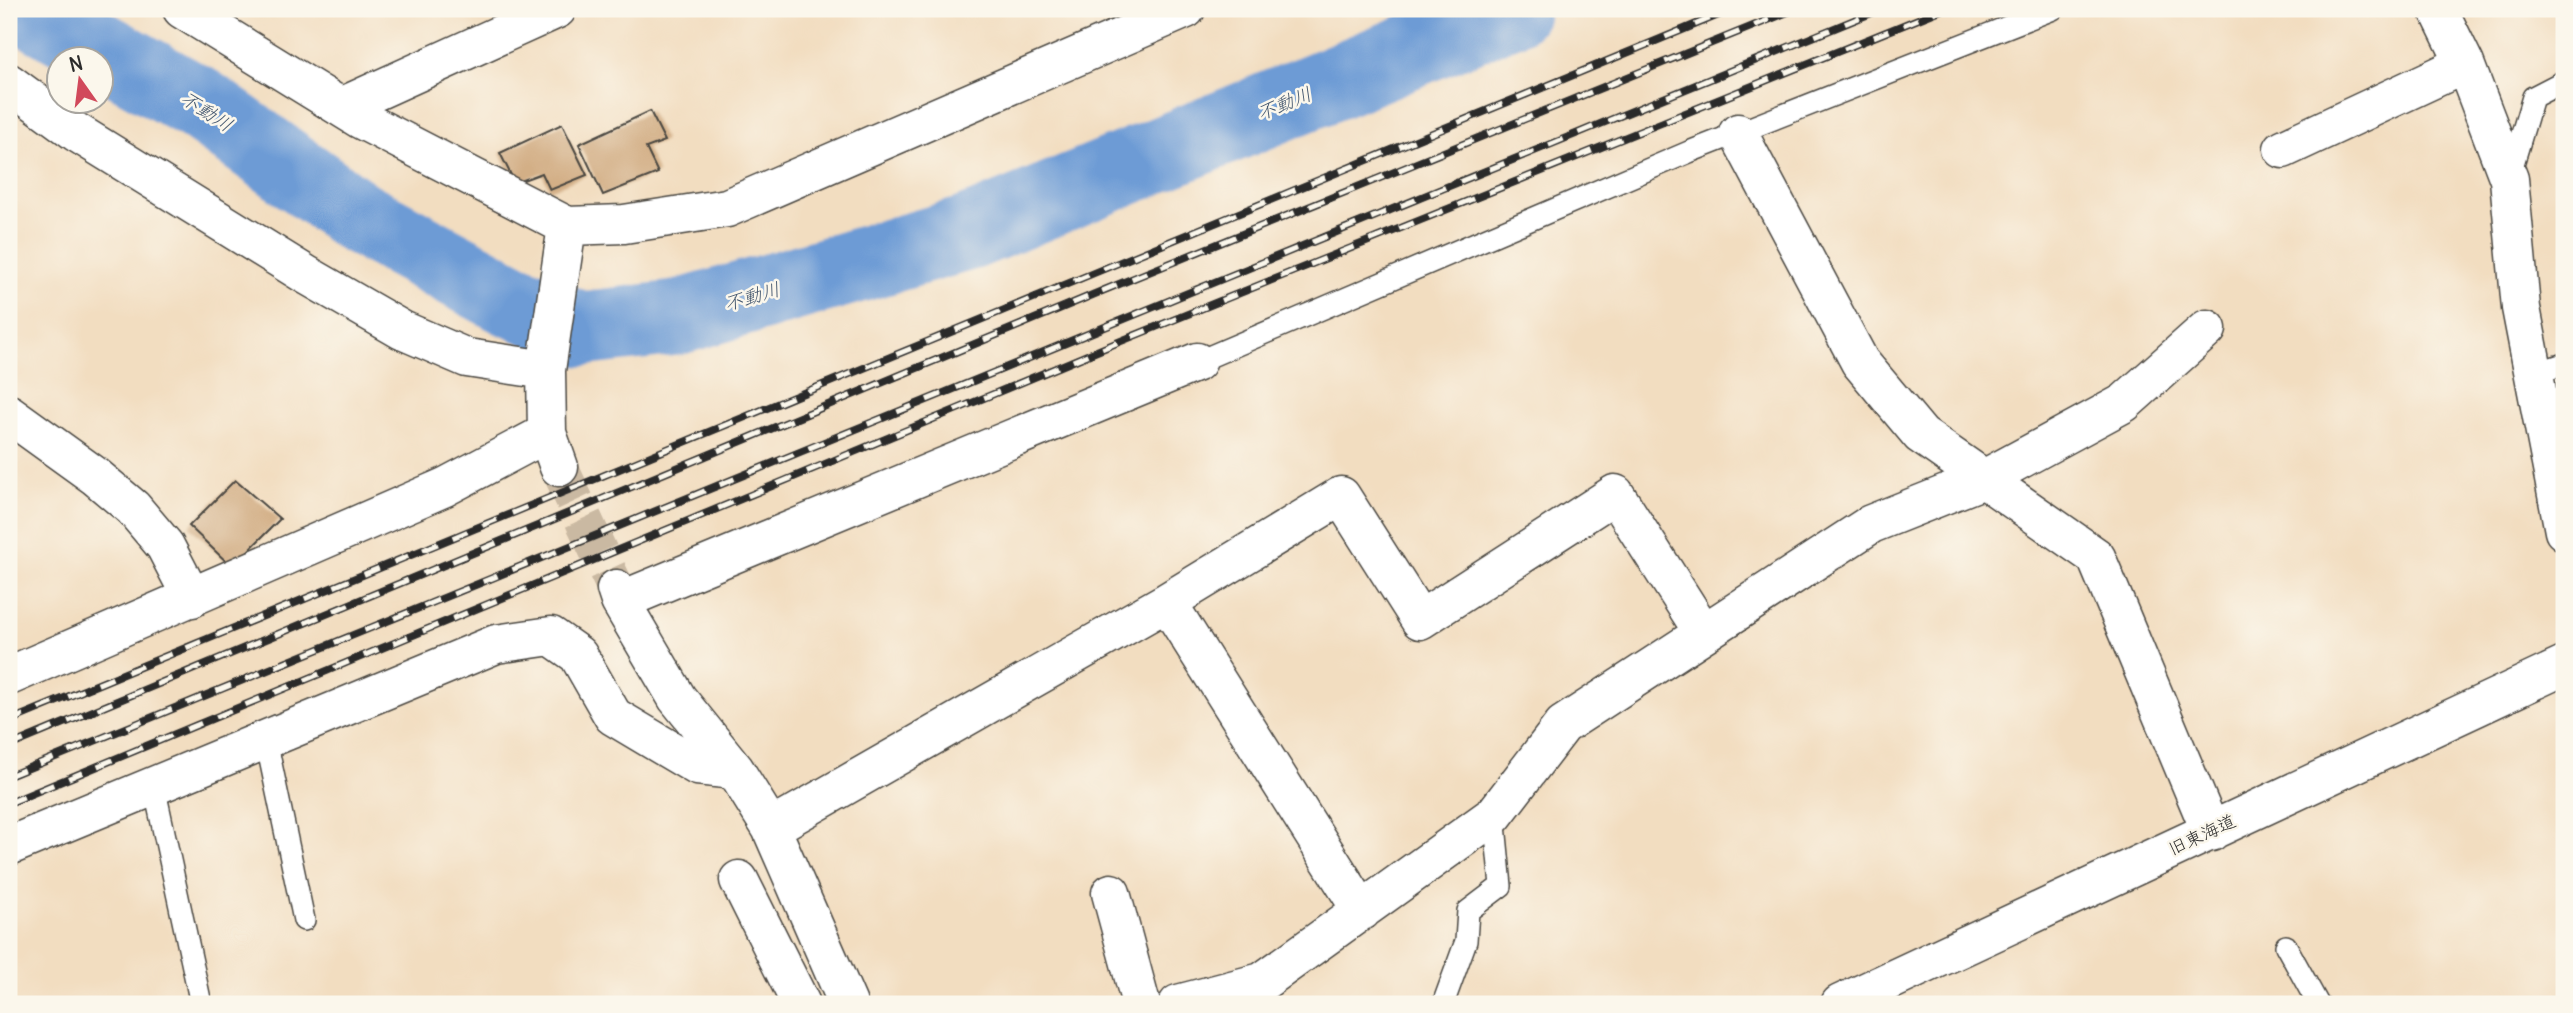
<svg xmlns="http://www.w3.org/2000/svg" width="2573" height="1013" font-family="Delius,'Klee One',sans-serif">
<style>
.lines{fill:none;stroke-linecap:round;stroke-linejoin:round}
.river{stroke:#6d9bd5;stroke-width:75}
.building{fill:#d3af86}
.street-tunnel{stroke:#cab9a2;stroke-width:38;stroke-dasharray:38 19;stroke-linecap:butt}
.lane-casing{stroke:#494641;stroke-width:24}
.street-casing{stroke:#494641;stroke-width:41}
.lane{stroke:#fff;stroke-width:21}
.street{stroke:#fff;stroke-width:38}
.rail-casing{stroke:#2b2b2b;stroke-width:8}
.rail{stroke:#fbf7ec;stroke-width:5;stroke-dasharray:16;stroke-linecap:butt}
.labels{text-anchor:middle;stroke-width:5;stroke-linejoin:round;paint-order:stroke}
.street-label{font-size:18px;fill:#2b2b2b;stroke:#fbf7ec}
.water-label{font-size:19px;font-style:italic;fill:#45586f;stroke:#fbf7ec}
</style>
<rect width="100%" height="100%" fill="#fbf7ec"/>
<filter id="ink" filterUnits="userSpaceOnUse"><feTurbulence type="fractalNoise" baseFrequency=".0143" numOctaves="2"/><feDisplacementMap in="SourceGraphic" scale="14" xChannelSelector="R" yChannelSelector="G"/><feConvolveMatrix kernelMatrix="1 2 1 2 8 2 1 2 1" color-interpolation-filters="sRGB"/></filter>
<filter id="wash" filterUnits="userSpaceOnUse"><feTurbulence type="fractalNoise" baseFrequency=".00686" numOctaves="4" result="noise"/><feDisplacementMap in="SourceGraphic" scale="28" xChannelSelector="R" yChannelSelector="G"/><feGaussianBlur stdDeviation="1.57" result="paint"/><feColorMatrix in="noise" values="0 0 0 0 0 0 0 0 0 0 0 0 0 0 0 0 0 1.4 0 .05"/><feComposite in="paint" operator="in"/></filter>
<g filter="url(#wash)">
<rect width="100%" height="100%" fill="#f2ddc0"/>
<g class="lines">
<path class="river" d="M29 9 201 105 358 217 510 299 581 329 676 318 969 233 1512 9"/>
</g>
<g id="blocks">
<path class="building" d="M650 111 665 141 646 148 658 173 603 195 579 144Z
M562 124 587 175 550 190 542 173 515 183 500 153Z
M235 480 280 519 232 567 189 526Z"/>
</g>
</g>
<g filter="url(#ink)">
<use href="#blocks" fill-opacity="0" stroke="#494641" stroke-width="2"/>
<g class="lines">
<path class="street-tunnel" d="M559 467 616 589"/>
<defs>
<path id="lane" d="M2510 174 2533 97 2564 81
M1197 362 1689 152 2053 9
M2533 374 2564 364
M266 740 304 920
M154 786 201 1004
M2286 946 2318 1004
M1443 1004 1466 941 1468 911 1501 886 1494 815"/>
<path id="street" d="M182 9 360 119 567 226 624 224 727 208 1186 9
M2438 9 2465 64 2509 179 2521 308 2564 531
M9 83 76 132 305 274 402 330 467 358 546 370
M341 107 557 9
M1738 133 1860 362 1921 435 2096 557 2211 832
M2283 149 2465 64
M9 414 95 476 133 508 165 546 192 598
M547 433 559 467
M616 589 620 601 677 698 735 770 771 828 848 1004
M620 601 1197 362
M1167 602 1362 911
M9 676 445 487 547 433 546 370 567 226
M771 828 1167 602 1341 496 1420 620 1615 494 1703 632
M9 846 496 644 551 636 578 655 613 716 697 766 735 770
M739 880 801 1004
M1111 893 1141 1004
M1178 1004 1262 982 1494 815 1563 725 1871 524 1984 479 2124 403 2207 329
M1840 1004 2564 666"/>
</defs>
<use href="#lane" class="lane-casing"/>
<use href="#street" class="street-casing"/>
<use href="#lane" class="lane"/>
<use href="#street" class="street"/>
<defs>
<path id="rail" d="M9 721 1733 9
M9 746 1102 291 1795 9
M9 776 1881 9
M9 803 1121 341 1943 9"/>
</defs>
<use href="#rail" class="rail-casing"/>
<use href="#rail" class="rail"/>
</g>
</g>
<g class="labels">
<g class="street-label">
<text transform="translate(2202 835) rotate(-25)" y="6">旧東海道</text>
</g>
<g class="water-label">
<text transform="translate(1284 103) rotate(-22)" y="7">不動川</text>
<text transform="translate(207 111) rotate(33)" y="7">不動川</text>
<text transform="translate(752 296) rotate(-16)" y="7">不動川</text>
</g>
</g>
<rect width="2573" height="1013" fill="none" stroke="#fbf7ec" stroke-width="35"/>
<g transform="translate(80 80) rotate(346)"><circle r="33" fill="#fbf7ec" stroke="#a8a59f" stroke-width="2"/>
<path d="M0-5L12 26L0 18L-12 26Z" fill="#d1495b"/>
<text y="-10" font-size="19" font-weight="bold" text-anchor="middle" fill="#2b2b2b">N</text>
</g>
</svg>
